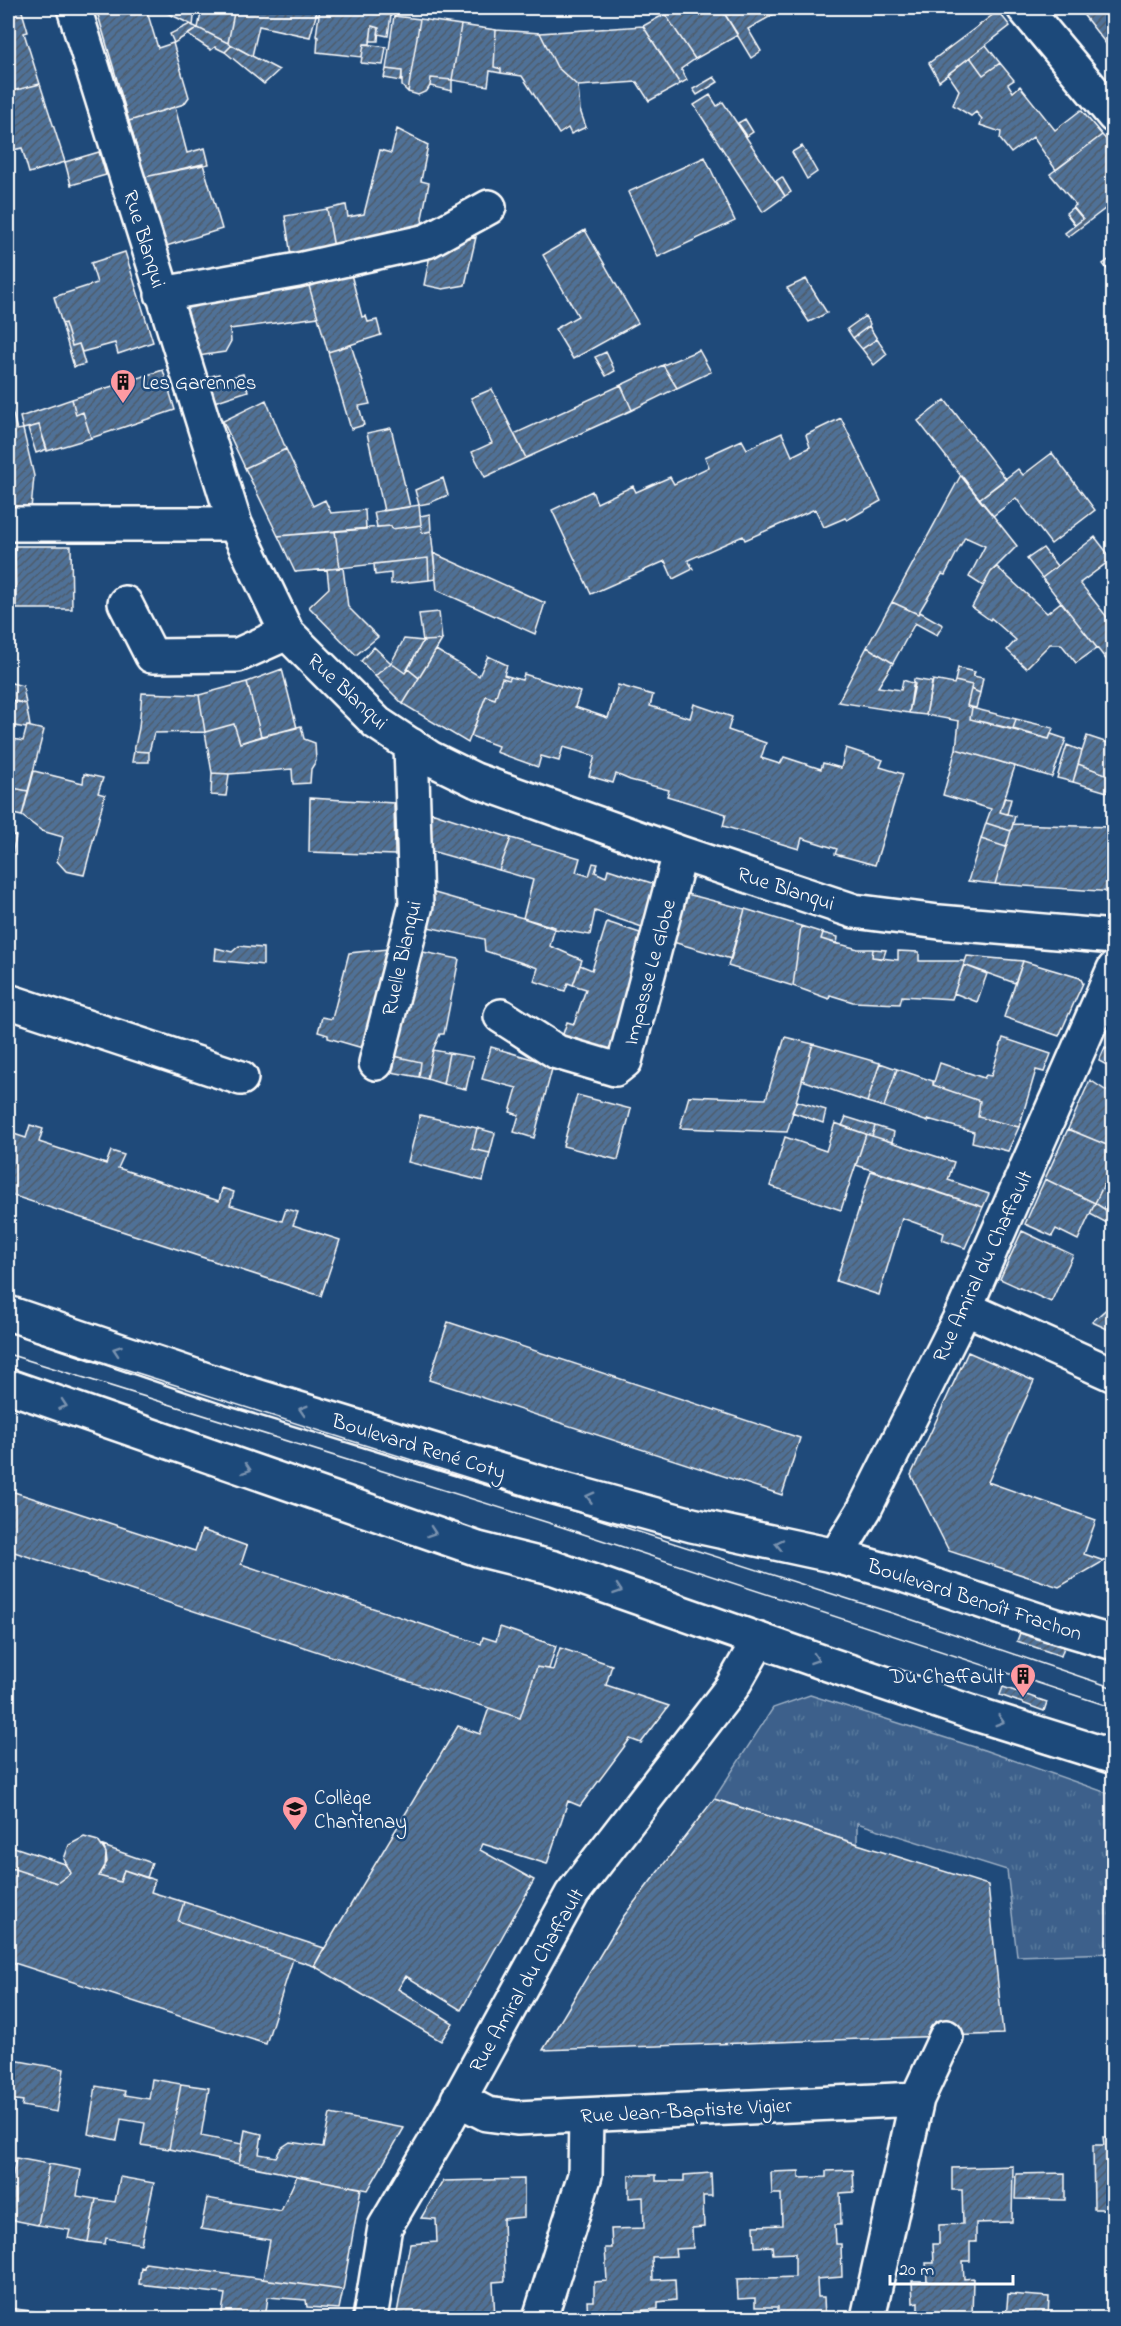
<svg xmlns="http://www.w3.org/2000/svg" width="1121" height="2326" font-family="'Indie Flower',sans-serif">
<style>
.grass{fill:url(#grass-tufts);stroke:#9eb0c5;stroke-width:1.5}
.building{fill:url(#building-hatch);stroke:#fff;stroke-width:1.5}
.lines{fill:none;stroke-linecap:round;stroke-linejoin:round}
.minor-casing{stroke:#fff;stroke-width:38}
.major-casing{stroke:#fff;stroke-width:38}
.minor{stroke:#1f4a7a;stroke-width:33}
.major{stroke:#1f4a7a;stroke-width:33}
.tram{stroke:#fff;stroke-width:1.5}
.oneway{stroke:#7992af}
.labels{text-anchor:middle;stroke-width:5;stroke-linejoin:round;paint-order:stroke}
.street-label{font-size:21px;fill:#fff;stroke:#1f4a7a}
.poi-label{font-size:21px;fill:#fff;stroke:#1f4a7a;text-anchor:start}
</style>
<defs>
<pattern id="grass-tufts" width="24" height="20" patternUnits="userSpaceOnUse" patternTransform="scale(1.5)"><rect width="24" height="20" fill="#3c618b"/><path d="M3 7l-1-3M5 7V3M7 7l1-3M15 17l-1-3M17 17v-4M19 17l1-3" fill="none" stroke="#59799c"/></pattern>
<pattern id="building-hatch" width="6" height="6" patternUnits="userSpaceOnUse" patternTransform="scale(1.5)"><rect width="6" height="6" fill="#507197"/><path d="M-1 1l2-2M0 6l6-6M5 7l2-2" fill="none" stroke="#4e5b6a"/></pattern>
</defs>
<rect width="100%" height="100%" fill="#1f4a7a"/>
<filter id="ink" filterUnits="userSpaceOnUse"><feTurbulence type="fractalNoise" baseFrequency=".0167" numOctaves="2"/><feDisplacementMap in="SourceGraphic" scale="12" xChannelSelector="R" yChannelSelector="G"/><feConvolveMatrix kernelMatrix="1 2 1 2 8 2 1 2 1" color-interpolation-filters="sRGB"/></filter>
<g filter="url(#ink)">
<path class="grass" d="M810 1695 984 1750 1113 1795V1953L1017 1956 1007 1870 857 1823V1844L714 1799 773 1708Z"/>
<path class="building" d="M8 8H21L28 32 24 33 40 84 8 92Z
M96 8H146L158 48 173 43 189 97 184 104 129 121Z
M157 8H195L193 26 190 24Z
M202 8H235L228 43 198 28Z
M235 8H318L310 37 259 26 252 56 228 43Z
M320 8 391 15 388 36 378 34 379 28 372 26 370 44H364L362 57 317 52 318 37 316 36Z
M677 8H721L738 35 695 59 665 14Z
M721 8H785L748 29 761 51 751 58Z
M1078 8H1114V54Z
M998 11 1010 26 939 81 929 63Z
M665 14 695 59 681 69 687 80 680 84 643 26Z
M394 16 420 19 408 92 402 86V71L386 69Z
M420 19 461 25 452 80 431 78 430 86 427 91 418 95 408 92Z
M190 24 198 28 174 43 170 34Z
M461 25 496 30 494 67 501 69V73L490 71 488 86 452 80Z
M372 26 379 28 378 41H370Z
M643 26 680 84 649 101 637 82 578 86 557 67 540 33Z
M198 28 232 45 225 52 215 47 211 50 188 35Z
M496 30 540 33 557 67 578 86 580 110 586 127 571 134 568 128 559 134 522 76 501 73V69L494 67Z
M364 44 386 47 383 65 361 63Z
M232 45 252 56 279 70 264 84 225 52Z
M986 45 1000 63 983 75 970 57Z
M970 57 983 75 1000 63 1014 80 1008 84 1013 92 1020 86 1055 130 1081 110 1102 135 1056 170 1033 137 1011 153 1000 139 1001 132 980 125 982 119 976 112 971 116 953 105 959 90 948 74Z
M386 69 402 71 401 81 384 78Z
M714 77 718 82 697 95 693 89Z
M431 78 452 80V91L430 86Z
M40 84 65 162 29 173 22 148 9 151 8 148V92Z
M710 95 717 106 723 102 785 196 763 212 694 105Z
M175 107 187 153 205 148 209 164 145 177 129 121Z
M745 119 753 132 747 136 738 123Z
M397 129 428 145 421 181 429 183 422 218 424 231 334 248 327 209 346 205 348 217 364 214 380 150 391 153Z
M1102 135 1114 148V195L1112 197 1114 202 1068 237 1065 233 1083 219 1073 207 1076 205 1050 174Z
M802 146 817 172 807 179 792 152Z
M99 152 106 175 71 185 65 162Z
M705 157 735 221 658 257 628 192Z
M203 164 222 229 166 246 145 177Z
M782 177 791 192 785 196 776 181Z
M1073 207 1083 219 1075 225 1066 213Z
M327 209 334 248 291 256 285 216Z
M585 230 638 323 573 359 555 329 578 316 543 255Z
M476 237 465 285 443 289 424 285 431 250Z
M125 252 153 342 118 354 115 343 82 352 79 344 72 346 65 323 62 324 54 297 97 283 91 263Z
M1114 256V273L1111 274 1103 264Z
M351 274 362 317 366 316 368 322 377 320 381 335 328 352 309 286Z
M806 279 827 313 809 322 787 288Z
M309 286 318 317 230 329 231 341 225 352 198 356 182 302 242 292Z
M865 316 870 324 869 326 853 338 847 329Z
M65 323 72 346 79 344 85 364 74 367 62 324Z
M869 326 877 339 862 349 853 338Z
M877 339 887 354 874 365 862 349Z
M351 345 370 404 359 406 364 425 351 429 328 352Z
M699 350 711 372 677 388 663 365Z
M606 352 615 371 606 376 595 357Z
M663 365 677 388 632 410 621 385Z
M163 370 175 410 91 438 83 412 76 415 72 399Z
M219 374 221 380 243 374 248 391 214 402 204 378Z
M621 385 632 410 526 458 514 434Z
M492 389 526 458 485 477 472 452 492 443 471 398Z
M8 396 17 430 23 429 34 476 31 509H8Z
M72 399 76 415 83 412 91 438 47 451 39 425 23 429 20 417Z
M266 400 286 449 245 468 223 421Z
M945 400 1006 479 979 499 918 421Z
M841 418 881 501 847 520 845 518 824 527 815 509 745 540 743 536 688 560 693 569 673 579 665 561 591 594 552 510 592 491 597 503 633 486 636 492 670 477 674 484 709 467 705 457 742 440 747 449 782 433 792 456 810 447 806 435Z
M39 425 47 449 36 453 28 428Z
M391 428 410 507 384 511 367 433Z
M286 449 313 506 325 500 331 513 365 510 366 529 278 536 245 468Z
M1052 453 1095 510 1051 544 1016 498 993 516 979 499 1018 469 1023 475Z
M961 475 1017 546 991 572 983 586 969 577 985 546 965 537 945 575 942 574 918 614 892 602Z
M443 478 448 495 429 503 419 505 415 490Z
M419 505 421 525 392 529 391 526 377 527 374 512Z
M430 514 431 531 422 533 420 516Z
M421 525 422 533 431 531 436 579 429 580 428 558 340 568 335 531 391 526 392 529Z
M335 531 340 568 295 572 278 536Z
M1095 537 1112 559 1080 583 1114 626 1112 667 1042 578Z
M15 546H71L72 609H16Z
M1043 548 1057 566 1042 578 1027 559Z
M433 553 545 603 535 634 437 590Z
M428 558 429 580 391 584V573L375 575 374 564Z
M997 567 1047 613 1061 602 1097 648 1076 663 1061 644H1050L1026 668 1007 650 1016 640 991 618 990 620 972 607 991 572Z
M343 568 348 607 378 637 356 655 309 607 329 588 327 569Z
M8 587 16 588V609L8 610Z
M892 602 918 614 920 612 943 625 937 635 915 623 893 663 867 647Z
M439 612 442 640 423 641 419 614Z
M404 639 423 641 405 673 391 663Z
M442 640 436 650 419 678 408 669 423 641Z
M374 647 391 663 375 676 361 661Z
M867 647 893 663 878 687 901 690 903 680 915 684 909 713 838 702Z
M436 650 479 676 488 656 507 665 504 675 511 677 509 680 502 678 495 699 486 696 468 743 403 704Z
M391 663 405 673 408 669 419 678 403 704 375 676Z
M958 668 975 672 973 676 983 678 980 693 971 689 972 685 955 681Z
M282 669 297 728 261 736 247 682Z
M524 674 580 692 575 707 608 718 618 685 653 695 650 706 690 718 694 704 732 717 728 730 766 743 761 758 780 764 784 757 821 769 823 763 841 768 846 748 883 760 880 767 903 774 875 865 835 854 837 849 802 838 799 849 723 826 726 814 667 796 669 790 630 780 616 774 613 783 589 776 595 756 563 747 559 761 541 756 538 767 496 752 498 746 471 736 486 696 495 699 502 678 509 680 511 677 522 680Z
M914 679 932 682 926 715 909 713Z
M933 680 954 684 955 681 972 685 967 706 972 708 970 719 1049 739 1051 734 1066 739 1052 777 956 749 959 721 926 715Z
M8 682 23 686 26 704 8 699Z
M247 682 261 736 240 743 234 724 205 732 199 695Z
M971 689 980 693 976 708 967 706Z
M142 693 199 695 205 732 154 733 149 752 134 751 139 728Z
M8 700 26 704 30 726H27L26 728 9 725Z
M972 708 1016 719 1013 729 970 719Z
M1016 719 1053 728 1049 739 1013 729Z
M234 724 240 743 301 726 304 739 315 743 316 761 311 769 310 783 293 784 292 769 229 774 212 773 205 732Z
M27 726 44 730 28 791 8 787V738L23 741Z
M1087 736 1114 745V777L1078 764Z
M1067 745 1082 751 1073 782 1057 778Z
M956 749 1015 766 1000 812 1015 816 1011 831 986 823 991 809 943 795Z
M134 751 149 752V762H132Z
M1078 764 1114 777V794L1073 782Z
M34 771 83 783 84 774 103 778 98 793 105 795 84 875 66 871 57 861 63 837 42 831 22 816Z
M212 773 229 774 226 796 211 795Z
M8 787 28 791 22 816 8 813Z
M310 798 394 803 395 855 309 852Z
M1004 798 1011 799 1007 814 1000 812Z
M431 812 511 838 499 870 431 851Z
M986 823 1011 831 1006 847 981 839Z
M1013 824 1110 827 1114 825V892L995 884Z
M8 834 16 836 8 876Z
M511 838 580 858 576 872 589 876 593 863 598 864 595 872 606 877 608 869 661 886 648 929 595 911 590 935 555 929 523 918 533 880 499 870Z
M981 839 1006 847 995 884 968 881Z
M431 892 555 927 550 946 582 960 573 985 568 983 565 991 534 981 538 968 485 951 484 939 423 926Z
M687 894 745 909 731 959 673 942Z
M745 909 801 926 793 986 728 966Z
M607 922 646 935 611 1047 607 1052 562 1037 567 1022 574 1024 586 989 573 985 580 965 592 970Z
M801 926 823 933 821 939 858 949H873L872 957 898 960V951L919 952V961H965L952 999 902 996 900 1004 853 1002 830 995 829 999 793 986Z
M823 933 838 937 837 944 821 939Z
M239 946 263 948V965L215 960 216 948 232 952Z
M397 948 366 1049 328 1038V1035L318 1032 322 1017 332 1019 349 953Z
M873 949 886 950 883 959 872 957Z
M418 951 459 959 444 1034H440L433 1050 427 1079 419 1077 421 1062 394 1056Z
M967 956 1023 961 1015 983 964 965Z
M1023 961 1080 978 1083 983 1059 1036 1004 1017Z
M964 965 987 974 977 1002 954 993Z
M785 1037 813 1044 787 1132 680 1128 689 1096 766 1099Z
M1003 1038 1051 1054 1044 1072 1036 1070 1019 1127 978 1117 980 1101 933 1085 940 1063 984 1078 986 1075 991 1076Z
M813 1044 880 1063 867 1102 802 1080Z
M491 1047 553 1065 534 1138 514 1132 519 1115 510 1112 517 1088 482 1079Z
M1105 1047 1114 1051V1069L1099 1061Z
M433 1050 449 1053 443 1084 427 1079Z
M449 1053 473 1057 466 1089 443 1084Z
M394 1056 421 1062 419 1077 391 1072Z
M880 1063 897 1069 884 1107 867 1102Z
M897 1069 933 1081V1085L980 1101 978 1117 1019 1127 1008 1151 972 1142 974 1132 928 1119V1122L884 1107Z
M1090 1080 1114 1096V1148L1068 1129Z
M577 1095 631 1109 618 1160 563 1146Z
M797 1101 826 1110 823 1123 792 1112Z
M420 1115 477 1128 472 1149 490 1153 483 1181 408 1162Z
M846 1117 875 1126 872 1136 842 1126Z
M835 1123 866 1134 841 1210 770 1186 785 1137 826 1151Z
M30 1125 43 1129 39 1142 106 1164 111 1151 124 1155 118 1168 219 1201 222 1188 234 1192 230 1205 282 1221 286 1209 298 1212 293 1225 340 1240 321 1296 8 1194V1132L26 1138Z
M875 1126 894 1132 892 1142 872 1136Z
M477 1128 495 1133 490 1153 472 1149Z
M1068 1129 1114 1148V1163L1095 1203 1045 1179Z
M866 1134 954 1162 948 1180 989 1194 983 1207 856 1165Z
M1114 1163V1183L1111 1182 1108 1188 1113 1190 1104 1209 1095 1203Z
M871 1171 983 1207 965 1248 942 1240 944 1233 902 1218 879 1295 836 1281Z
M1045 1179 1095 1203 1078 1240 1056 1229 1052 1236 1025 1224Z
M1095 1203 1112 1214 1107 1223 1090 1214Z
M1022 1231 1073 1255 1051 1302 1000 1279Z
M1114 1302V1332L1092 1322Z
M448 1322 800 1438 782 1495 429 1380Z
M968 1352 1034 1381 988 1482 1096 1520 1084 1554 1104 1561 1059 1587 949 1551 911 1475Z
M8 1490 195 1551 202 1530 247 1546 241 1564 481 1644 483 1637 496 1641 500 1627 556 1646 549 1669 537 1667 520 1718 8 1550Z
M1020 1633 1064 1647 1061 1656 1017 1641Z
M560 1648 612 1665 606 1685 669 1706 641 1743 630 1739 580 1806 568 1801 547 1864 483 1844 480 1850 534 1880 461 2010 406 1976 398 1989 453 2023 441 2041 314 1966 458 1726 480 1734 489 1708 520 1718 537 1667 553 1670Z
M1003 1687 1047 1702 1044 1711 1000 1695Z
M714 1799 988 1885 1003 2034 543 2050 623 1917Z
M84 1837 98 1841 106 1853 105 1867 99 1876 120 1882 124 1870 155 1880 151 1892 184 1902 178 1921 293 1959 266 2044 8 1961V1867L57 1883 71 1873 64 1859 69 1845Z
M8 1845 65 1864 71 1873 57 1883 8 1867Z
M103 1846 152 1863 147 1878 124 1870 120 1882 99 1876 107 1862 106 1853Z
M184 1902 324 1948 314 1966 293 1959 178 1921Z
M8 2059 64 2069 57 2112 22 2106 23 2101 9 2099 8 2104Z
M152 2079 181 2084 169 2149 141 2145 145 2123 121 2119 117 2140 88 2134 96 2086 125 2091 124 2095 149 2099Z
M181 2084 209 2088 201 2136 242 2144 239 2164 169 2149Z
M330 2114 404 2128 368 2190 239 2164 245 2130 262 2134 259 2154 276 2157 281 2148 290 2142 323 2147Z
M1103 2137H1114V2209H1094L1093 2145H1104Z
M16 2158 49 2164 38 2225 8 2219V2183L11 2184Z
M49 2164 81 2170 77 2196 96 2199 88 2242 68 2238 70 2230 38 2225Z
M1013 2166 1012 2222 976 2223V2242H970V2261H963L964 2279 973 2278 972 2318H918V2302L913 2303 912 2281H927L926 2263H934L933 2244H939V2225L963 2224 962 2190H952V2168Z
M853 2170 854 2192 840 2193 841 2225H835L836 2244H841L842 2277 817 2279 818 2297H824L825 2318H778V2307H755V2298L738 2299 737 2279 795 2277V2253L773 2254 772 2246 755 2247 754 2226 782 2225 781 2194H772L771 2172 799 2171V2178L826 2177V2171Z
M711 2173 712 2196H703L704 2227 692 2228 693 2248 675 2249 676 2256 652 2257 653 2280 675 2279 676 2300 658 2302V2309L635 2311V2318H588L587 2301H594V2282L607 2281 605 2248H612L611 2229 644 2228 643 2197 629 2198V2175H656V2181H684V2175Z
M1065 2173V2200L1015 2199 1016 2174Z
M297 2176 361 2188 343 2290 263 2279 270 2240 201 2229 207 2198 281 2211Z
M120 2177 154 2183 141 2244 106 2238 105 2244 88 2242 96 2199 115 2202Z
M524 2179V2217L503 2219 505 2281 493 2282 495 2318H396L410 2244 437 2242 436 2219 421 2218 443 2181Z
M145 2263 263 2279 343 2290 339 2309 307 2307 306 2300 268 2297 265 2318H221L225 2294 139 2284 141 2267 144 2268Z
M1008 2294 1049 2297 1048 2318H1006Z
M8 2308 45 2313 44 2318H8Z"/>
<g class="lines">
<defs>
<path id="minor" d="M74 8 235 524 287 633 377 723 430 758 475 780 680 853 854 911 939 922 1114 937
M1024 8 1114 116
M162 294 298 270 427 241 489 207
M8 524H235
M125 603 152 656 238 655 287 633
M8 1001 241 1078
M501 1016 557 1052 615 1069 625 1061 680 853
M376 1063 416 905 411 745
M965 1308 1114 1375
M836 1556 864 1510 965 1308 1114 969
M458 2099 487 2114 517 2118 917 2099
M370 2318 385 2227 441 2132 572 1894 732 1687 759 1640
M540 2318 585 2175 586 2115
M868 2318 917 2099 946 2037"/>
<path id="major" d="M8 1313 230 1388 550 1486 692 1525 836 1556 906 1576 1053 1625 1114 1643
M8 1386 478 1549 554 1568 822 1662 976 1714 1114 1757"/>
</defs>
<use href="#minor" class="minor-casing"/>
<use href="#major" class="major-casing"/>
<use href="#minor" class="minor"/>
<use href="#major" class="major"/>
<path class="tram" d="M8 1332 570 1510 892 1613 1114 1688
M8 1354 562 1527 1114 1708"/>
</g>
<defs><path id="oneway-chevron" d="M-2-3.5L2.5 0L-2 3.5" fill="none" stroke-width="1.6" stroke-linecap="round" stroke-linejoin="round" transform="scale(1.5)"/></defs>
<g class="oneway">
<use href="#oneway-chevron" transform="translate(117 1350) rotate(-161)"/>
<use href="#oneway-chevron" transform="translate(63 1405) rotate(19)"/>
<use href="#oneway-chevron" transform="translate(303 1410) rotate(-163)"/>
<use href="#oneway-chevron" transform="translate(247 1469) rotate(19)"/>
<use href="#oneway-chevron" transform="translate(590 1497) rotate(-165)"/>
<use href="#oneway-chevron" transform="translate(432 1532) rotate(19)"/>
<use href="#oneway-chevron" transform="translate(779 1544) rotate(-168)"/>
<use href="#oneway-chevron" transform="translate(618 1590) rotate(19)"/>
<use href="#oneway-chevron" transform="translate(815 1659) rotate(19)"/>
<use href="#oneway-chevron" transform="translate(1000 1721) rotate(17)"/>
</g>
</g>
<defs>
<symbol id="building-pin" viewBox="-11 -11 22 30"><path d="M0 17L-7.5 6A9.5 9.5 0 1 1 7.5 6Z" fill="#ff9aa2" stroke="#1f4a7a"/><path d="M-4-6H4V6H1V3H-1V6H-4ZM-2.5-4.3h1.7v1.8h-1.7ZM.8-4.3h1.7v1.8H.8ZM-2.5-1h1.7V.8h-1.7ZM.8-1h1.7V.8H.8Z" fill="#111"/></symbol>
<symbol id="school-pin" viewBox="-11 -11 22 30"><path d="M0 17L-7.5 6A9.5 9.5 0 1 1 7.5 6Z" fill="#ff9aa2" stroke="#1f4a7a"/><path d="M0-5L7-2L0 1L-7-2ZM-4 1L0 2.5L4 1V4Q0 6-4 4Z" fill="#111"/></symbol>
</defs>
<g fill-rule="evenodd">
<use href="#building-pin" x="108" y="367" width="30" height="40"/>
<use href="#building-pin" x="1008" y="1661" width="30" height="40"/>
<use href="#school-pin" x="280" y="1794" width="30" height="40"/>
</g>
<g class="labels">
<g class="street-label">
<text transform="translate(145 239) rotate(73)" y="7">Rue Blanqui</text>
<text transform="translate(348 691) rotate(43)" y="7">Rue Blanqui</text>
<text transform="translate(786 888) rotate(18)" y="7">Rue Blanqui</text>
<text transform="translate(401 958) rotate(-77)" y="7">Ruelle Blanqui</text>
<text transform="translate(649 972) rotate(-75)" y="7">Impasse Le Globe</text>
<text transform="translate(982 1266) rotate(-65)" y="7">Rue Amiral du Chaffault</text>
<text transform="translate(419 1446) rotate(17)" y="7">Boulevard René Coty</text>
<text transform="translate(975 1599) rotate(18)" y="7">Boulevard Benoît Frachon</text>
<text transform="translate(526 1980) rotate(-60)" y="7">Rue Amiral du Chaffault</text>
<text transform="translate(686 2110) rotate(-3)" y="7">Rue Jean-Baptiste Vigier</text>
</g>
<g class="poi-label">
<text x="142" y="389">Les Garennes</text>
<text x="1004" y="1683" text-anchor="end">Du Chaffault</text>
<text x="314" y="1804">Collège<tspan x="314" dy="24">Chantenay</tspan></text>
</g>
</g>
<rect width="1121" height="2326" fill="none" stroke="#1f4a7a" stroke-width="30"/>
<rect x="15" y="15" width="1091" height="2296" fill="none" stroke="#fff" stroke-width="2" filter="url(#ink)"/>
<path d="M890 2275v9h123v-9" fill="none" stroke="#ffffff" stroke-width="3"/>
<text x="899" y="2275" font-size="18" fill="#ffffff" stroke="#1f4a7a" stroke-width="4.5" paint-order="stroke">20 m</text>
</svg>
